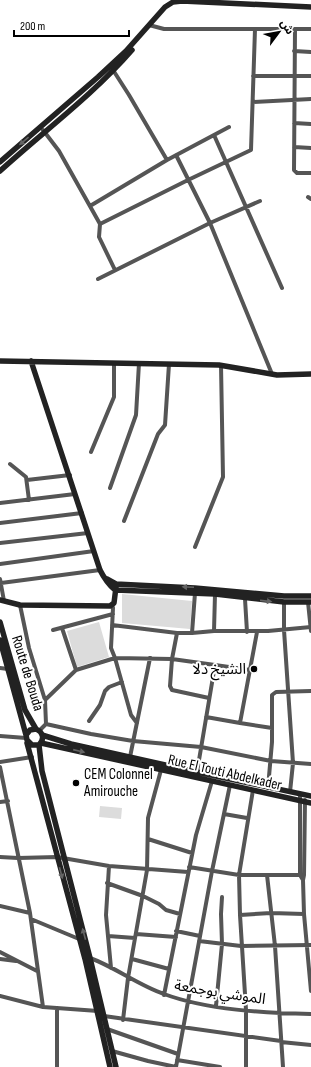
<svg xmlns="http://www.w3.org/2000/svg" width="311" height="1067" font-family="'Sofia Sans Condensed','Noto Sans Arabic',sans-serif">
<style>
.green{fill:#dcdcdc}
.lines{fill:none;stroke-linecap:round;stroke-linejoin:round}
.street{stroke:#555;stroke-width:4}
.secondary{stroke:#222;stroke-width:5.5}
.oneway{fill:#646464}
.poi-dot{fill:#000;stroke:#fff;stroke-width:1.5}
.labels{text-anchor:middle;stroke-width:4;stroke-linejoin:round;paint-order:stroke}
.poi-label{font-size:15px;fill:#000;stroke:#fff;text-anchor:end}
.street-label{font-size:15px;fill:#000;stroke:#fff}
</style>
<rect width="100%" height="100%" fill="#fff"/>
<path class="green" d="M122 594 192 601 190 629 122 623Z
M99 622 109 657 77 667 67 631Z
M100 806 122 808 121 819 99 817Z"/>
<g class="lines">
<path class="street" d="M149 25 164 29H311
M295 29 294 170 297 173H311
M294 51 311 52
M113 70 129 95 167 160
M253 76H311
M253 102 311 99
M294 123 311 124
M43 130 59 151 100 224 99 237 115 270
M214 135 282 288
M294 147 311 148
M176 155 210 223 272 374
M308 197 311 199
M90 206 167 160 229 127
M100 224 188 180 251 150 255 29
M98 279 210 223 260 201
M91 452 114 397V363
M10 464 26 477 29 500
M27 480 70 475
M110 488 136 415 139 363
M0 503 75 494
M124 521 158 434 165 425 169 364
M0 523 82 513
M0 543 88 533
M195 547 223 477 221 365
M0 564 94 551
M0 579 4 601
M1 583 100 570
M245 599 247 632
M284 602V630L293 763 290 792
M308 602 311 631
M20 605 29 648 45 700
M112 605 113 608 111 648 115 658 131 715 137 723
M112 625 177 633H192L214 631H268L311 627
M62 628 76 670 115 658 172 659 170 686 172 690 209 698
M53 630 113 614
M214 631 215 594
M257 632 240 723 272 728
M177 633 172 659 215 665 197 772
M192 633 195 593
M215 665 250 670
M0 668 8 669
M206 717 240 723
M89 721 100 705 105 691 109 687 122 682
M46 724 91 734 133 741 201 747 271 761 311 764
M39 731 46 724 45 700 76 670
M0 736 26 738
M130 757 150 658
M0 762 32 757
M0 767 30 913 43 1007
M268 788 272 742V695L276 692 311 691
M300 794V875L303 880 304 875 305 800
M0 802 8 801
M224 814 247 818
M148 839 192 853
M0 857 18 858 57 857 109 866 188 872
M109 866 106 915 111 968
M189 867 239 875H302
M267 875 275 946 283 1067
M303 880 304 914 311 991
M107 883 143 896 159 904 166 910 180 914
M0 906 30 913
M240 915 271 913 304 914
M31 919 79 939
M176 931 200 936
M136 934 176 937
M108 936 135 938
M199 941 241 946 311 945
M0 952 37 971
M90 958C115 967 138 985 164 994 207 1010 265 1013 311 1014
M0 959 16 961
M132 959 169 969
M164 995 196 835 212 781
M0 996 43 1007 98 1011
M216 1006 222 944 221 914 222 897
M57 1008V1067
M104 1016 281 1041
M123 1020 128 978 147 870 148 818 161 770
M107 1029 178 1054
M281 1042 311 1045
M112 1051 148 1061 176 1067
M177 1060 220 1067
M176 1067 212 871 230 785
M246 1067V1010L240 915 239 875 253 790"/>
<path class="secondary" d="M0 162 98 77 126 51 165 7 173 2 182 1 311 7
M0 171C44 131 93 95 132 50
M0 361 219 365 277 375 311 374
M31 361 100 570C104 578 108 584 115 590L215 594 284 602H311
M107 579 116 584 195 588 284 596H311
M0 600 20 605 110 606 114 603 116 587
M0 622 25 710 36 729
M0 640 26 735
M42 735 71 744 197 772 311 796
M27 743 85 959 110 1067
M41 743 311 803
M39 745H32L27 740 26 735 30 730 36 729C43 732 45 739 39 745L42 771 90 958 116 1067"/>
</g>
<defs><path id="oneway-solid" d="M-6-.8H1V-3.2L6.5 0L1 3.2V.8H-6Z"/></defs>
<g class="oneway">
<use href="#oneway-solid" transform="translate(24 141) rotate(140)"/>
<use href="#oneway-solid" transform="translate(188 587) rotate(-178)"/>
<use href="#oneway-solid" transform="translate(266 601) rotate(6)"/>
<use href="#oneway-solid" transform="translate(79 751) rotate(13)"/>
<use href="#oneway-solid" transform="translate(61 873) rotate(75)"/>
<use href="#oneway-solid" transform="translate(84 934) rotate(-105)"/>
</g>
<g class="poi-dot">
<circle cx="254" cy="669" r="4"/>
<circle cx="76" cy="783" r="4"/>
</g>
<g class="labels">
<g class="poi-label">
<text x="246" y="674">الشيخ دلا</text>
<text x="84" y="779" text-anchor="start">CEM Colonnel<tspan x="84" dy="17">Amirouche</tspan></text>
</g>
<g class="street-label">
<text transform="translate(28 673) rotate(73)" y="5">Route de Bouda</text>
<text transform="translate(225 772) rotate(13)" y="5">Rue El Touti Abdelkader</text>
<text transform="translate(220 992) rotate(9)" y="5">الموشي بوجمعة</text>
</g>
</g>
<g transform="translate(279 32) rotate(58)" stroke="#ffffff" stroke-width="3" paint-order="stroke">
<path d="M0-3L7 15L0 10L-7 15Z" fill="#000000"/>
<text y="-6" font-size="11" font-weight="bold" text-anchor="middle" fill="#000000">ش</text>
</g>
<path d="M14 30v6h115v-6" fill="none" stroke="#000000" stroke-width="2"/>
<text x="20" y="30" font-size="12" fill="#000000" stroke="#ffffff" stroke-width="3" paint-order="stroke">200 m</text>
</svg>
